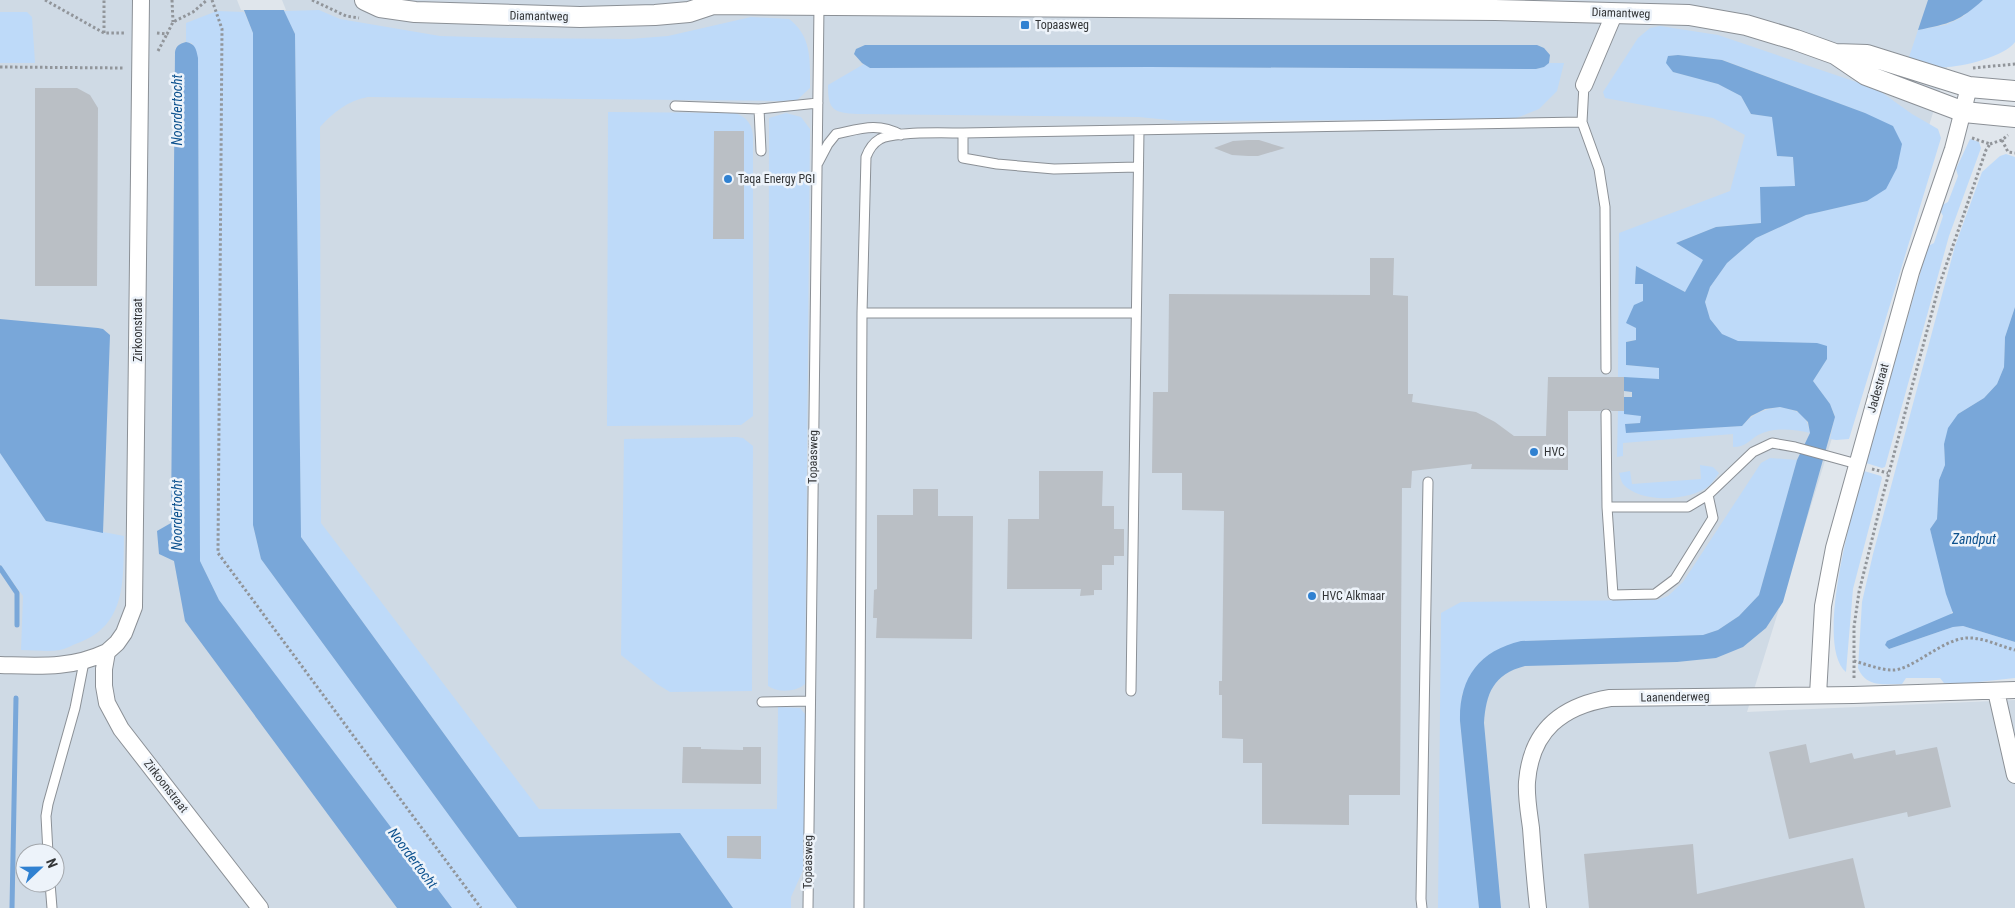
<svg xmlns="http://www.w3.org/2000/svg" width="2015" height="908" font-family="'Roboto Condensed',sans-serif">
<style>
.built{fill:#cfdae5;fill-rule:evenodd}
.green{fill:#bedaf9}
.water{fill:#79a7d9}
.pier{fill:#e0e6ec}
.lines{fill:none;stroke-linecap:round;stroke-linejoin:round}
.stream{stroke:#79a7d9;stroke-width:5}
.building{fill:#babfc5}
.service-casing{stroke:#8b9096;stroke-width:11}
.minor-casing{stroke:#8b9096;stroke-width:18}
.tertiary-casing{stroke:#8b9096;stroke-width:22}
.path{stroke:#91959a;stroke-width:3;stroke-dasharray:2.5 2.5;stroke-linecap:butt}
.service{stroke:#fff;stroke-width:9}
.minor{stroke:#fff;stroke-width:16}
.tertiary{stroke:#fff;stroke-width:20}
.poi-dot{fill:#3081d1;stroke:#edf3fa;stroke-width:2}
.labels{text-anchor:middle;stroke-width:5;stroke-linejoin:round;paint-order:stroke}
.street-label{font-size:12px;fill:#333537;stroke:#edf3fa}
.poi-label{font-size:12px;fill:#333537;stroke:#edf3fa;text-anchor:start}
.water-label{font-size:14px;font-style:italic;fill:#0c518e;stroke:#edf3fa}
</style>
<rect width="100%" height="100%" fill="#e0e6ec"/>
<path class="built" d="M0 0H1968L1747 712 2015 700V908H0ZM25 853H55V883H25Z"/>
<path class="green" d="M1983 0H2015V42C2005 57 1956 69 1939 67 1929 65 1919 60 1909 57L1918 30 1946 25 1961 18Z
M319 10 340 19 440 36 509 38 630 39 668 36 751 17 789 19C812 36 810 61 810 88L797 100 779 101 368 97C347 101 334 112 320 127L321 523 539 809H777L778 707 800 708 805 714 804 868 791 897V908H733L680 833 519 837 301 537 295 34 284 11Z
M217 11 244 12 253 33V525L261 559 517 908H452L219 600 200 561 198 58 192 43 186 42V23Z
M0 12H27L32 17 35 63H0Z
M1660 26 1718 35 1877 89 1912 114 1938 129 1941 138 1849 439 1836 440 1830 439 1835 416 1830 404 1813 381 1827 359 1817 343 1738 342 1722 334 1710 319 1705 302 1710 287 1727 263 1756 238 1806 215 1867 201 1865 113 1723 60 1678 55 1668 56 1673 72 1718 84 1741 96 1751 114 1773 117 1777 156 1793 157 1795 186 1761 223 1716 227 1676 243 1704 260 1685 292 1636 267 1635 284H1643V301L1627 323 1636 328V340L1627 341 1626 365 1659 368V380L1618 377 1619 233 1730 191 1745 135 1713 118 1605 98 1603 92 1638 38 1650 28Z
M1549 63H1564L1557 91 1539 109 1514 119 1179 121 1139 117 858 114C833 113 828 110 828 85L864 64 870 68 1150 67 1536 69 1544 67Z
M608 112 735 113C747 117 753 125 753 138V416L741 425 607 426Z
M786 113 801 117 810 129 805 684C796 692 778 693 768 686L769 118Z
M1970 139 1979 142 1981 148 1949 236 1885 467 1882 468 1866 463 1928 246 1934 243 1943 216 1940 210 1942 205 1948 202 1958 176 1956 169Z
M2006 154 2015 157V307L2005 337 2004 367 1997 384 1984 398 1958 414 1944 444 1945 465 1939 480 1937 519 1930 529 1953 611 1950 615 1885 645 1889 649 1953 627 1963 626 2015 642V678L1969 683H1944L1940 678H1906L1902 684C1885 684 1866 688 1858 668L1862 602 1873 554 1955 246 1982 172 2000 156Z
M1780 407C1798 411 1806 413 1810 433 1793 429 1774 427 1758 435 1748 441 1746 447 1733 447V434L1623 443V456L1617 457 1618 411H1624L1625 414 1641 415 1640 423 1625 424 1627 433 1742 426C1753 414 1764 409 1780 407Z
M737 437 743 438 753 446 752 691 670 692 657 684 621 655 624 439Z
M0 453 46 521 124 536C123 580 127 625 78 643 72 645 66 649 60 650 48 652 34 650 21 650L23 596 0 564Z
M1770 458 1797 460 1759 595 1739 616 1718 630 1703 635 1521 641 1462 694 1460 721 1479 908H1438L1441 613 1461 602 1657 600 1668 596 1683 582 1761 463Z
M1700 465 1713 467 1719 473C1716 477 1713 482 1709 486 1690 501 1640 504 1623 484 1621 481 1620 476 1619 473L1630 471 1632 484 1701 479Z
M1864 471 1881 476 1882 478 1853 589 1846 672C1814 646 1853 508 1864 471Z"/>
<path class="water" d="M240 0H279L295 34 301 537 519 837 680 833 733 908H517L261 559 253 525V33Z
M1928 0H1983C1960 21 1949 24 1918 30Z
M186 42C195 44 196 48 198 58L200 561 219 600 452 908H397L185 621 174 561 159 554 157 531 171 523 175 52C176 46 179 44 186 42Z
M865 45H1537L1544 48 1550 55 1549 63 1544 67 1536 69 1150 67 870 68 862 63 854 54 856 49Z
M1678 55 1722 60 1865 113 1893 126 1902 144 1897 168 1886 189 1867 201 1806 215 1756 238 1727 263 1710 287 1705 302 1710 319 1722 334 1738 341 1817 343 1827 346V359L1813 381 1830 404 1835 417 1783 602 1766 628 1743 647 1716 658 1677 662 1525 666C1493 674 1486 694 1484 723L1501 908H1479L1460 721C1459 678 1479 651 1521 641L1703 635 1718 630 1739 616 1759 595 1797 460 1810 433 1808 422 1797 411 1780 407 1765 409 1751 416 1742 426 1626 433 1625 424 1640 423 1641 416 1624 414V397H1632V392L1624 391V377L1659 379V368L1626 365V342L1636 340V328L1626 323 1634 305 1643 301V284H1635L1636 266 1685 292 1703 260 1676 243 1716 227 1761 223 1760 187 1795 186 1793 157 1777 156 1772 117 1751 114 1741 96 1718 84 1673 72 1666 63 1668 56Z
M2015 307V642L1963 626 1953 627 1889 649 1885 645 1887 641 1953 613 1946 594 1930 529 1937 519 1939 480 1945 465 1944 444 1948 428 1958 414 1984 398 1997 384 2004 367 2005 337Z
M0 319 98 328 103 329 110 335 103 533 46 521 0 453Z"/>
<path class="pier" d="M237 0H282L286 10H241Z"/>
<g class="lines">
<path class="stream" d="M0 568 17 593V625
M12 908 16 698"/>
</g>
<path class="building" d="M35 88H77L90 95 98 108 97 286H35Z
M714 131H744V239H713Z
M1248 140H1259L1285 148 1258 156H1248L1232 155 1214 148 1233 141Z
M1370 258H1394L1393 295 1408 296V394H1413L1412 402 1476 412 1495 422 1514 436H1546L1548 377H1624V411H1612L1606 408 1601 411H1568V470L1471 469 1472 464 1412 471 1411 488H1402L1400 795H1349V825L1262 824V763H1243V739L1222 738V695H1219V681H1222L1224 511 1182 510V473H1152L1153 392H1168L1169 294 1370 295Z
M1039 471H1103L1102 506H1114V529H1124V556H1114V565H1102V590H1094V595L1080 596 1081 589H1007L1008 519H1039Z
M913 489H938V516H973L972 639 876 638 877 618H873L874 590 877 589V515H913Z
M1806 744 1810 763 1852 753 1854 759 1895 750 1896 755 1937 747 1951 807 1908 817 1907 812 1789 839 1769 752Z
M683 747H701V749L743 750V747H761V784L682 783Z
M727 836H761V859L727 858Z
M1693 844 1697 894 1853 858 1865 908H1589L1584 854Z"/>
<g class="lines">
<defs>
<path id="service" d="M1584 85 1582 122 1599 169 1605 207 1606 369
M675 106 759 109
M963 133V158L997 164 1054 169 1138 167
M761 151 759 109 818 103
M818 163 828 144 836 134C860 129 878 122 901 135
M862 313H1135
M1606 414 1607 507H1688L1708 495 1753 452 1772 443 1795 447 1857 464
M1607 507 1613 595 1655 594 1675 579 1713 518 1708 495
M1131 691 1139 130
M762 702 810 701
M48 853 46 816 48 804 75 708 84 662
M50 883 52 908
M808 908 819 6
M859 908 862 313 866 157C869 149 873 143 880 139 896 131 943 133 963 133L1582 122
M1422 908 1421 899 1428 482"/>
<path id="minor" d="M141 0 134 607 124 633 117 643 107 652 104 669V686L107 703 121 729 260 908
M1584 85 1615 12
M0 665C39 666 71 669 107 652
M1996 691 2015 775
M1818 695 1823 606 1834 548 1911 272 1953 149 1969 87
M1538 908C1535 881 1533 855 1531 828 1529 813 1526 797 1527 782 1531 730 1562 706 1610 698L1853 695 2015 690"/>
<path id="tertiary" d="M365 0 380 7 415 12 580 17 655 15 689 12 713 4 1495 10 1689 15 1746 25 1796 40 1835 54 1866 75 1964 112 2015 117
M1835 54 1867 55 1969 87 2015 91"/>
</defs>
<use href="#service" class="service-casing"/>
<use href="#minor" class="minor-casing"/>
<use href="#tertiary" class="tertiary-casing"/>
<path class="path" d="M45 0 104 33H126
M172 0 173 22
M212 0 222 29 218 553 481 908
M312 0 346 16 359 18
M104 33V0
M157 33 167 34 173 22 193 12 207 0
M158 51 167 34
M0 67 125 68
M1973 68 2015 64
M1972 138 1990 144
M2002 140 2008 152 2015 153
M1990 144 2002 140 2008 135
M1872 469 1888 473
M1854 661C1866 664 1880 670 1892 670 1911 671 1941 640 1966 638 1983 637 1999 646 2015 650
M1854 678V627L1859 592 1883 495 1939 286 1986 150 1990 144"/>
<use href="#service" class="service"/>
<use href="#minor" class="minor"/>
<use href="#tertiary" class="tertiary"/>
</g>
<g class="poi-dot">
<rect x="1020" y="20" width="10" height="10" rx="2.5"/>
<circle cx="728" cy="179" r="5"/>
<circle cx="1534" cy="452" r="5"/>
<circle cx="1312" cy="596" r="5"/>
</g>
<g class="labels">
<g class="street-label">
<text transform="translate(1621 13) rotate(2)" y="4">Diamantweg</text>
<text transform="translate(539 16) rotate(1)" y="4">Diamantweg</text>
<text transform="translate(138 330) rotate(-90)" y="4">Zirkoonstraat</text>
<text transform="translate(1878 388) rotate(-74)" y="4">Jadestraat</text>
<text transform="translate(813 457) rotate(-89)" y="4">Topaasweg</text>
<text transform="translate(1675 697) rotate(-1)" y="4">Laanenderweg</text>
<text transform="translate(166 786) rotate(52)" y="4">Zirkoonstraat</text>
<text transform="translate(808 862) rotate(-89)" y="4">Topaasweg</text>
</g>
<g class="poi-label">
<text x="1035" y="29">Topaasweg</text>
<text x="738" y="183">Taqa Energy PGI</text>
<text x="1544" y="456">HVC</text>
<text x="1322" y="600">HVC Alkmaar</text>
</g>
<g class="water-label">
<text transform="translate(177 110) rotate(-90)" y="5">Noordertocht</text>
<text transform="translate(177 515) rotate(-90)" y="5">Noordertocht</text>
<text x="1974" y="544">Zandput</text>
<text transform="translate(413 858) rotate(53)" y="5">Noordertocht</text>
</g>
</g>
<g transform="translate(40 868) rotate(68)"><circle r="24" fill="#edf3fa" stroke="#a3a7ac"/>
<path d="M0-4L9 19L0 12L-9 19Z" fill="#3081d1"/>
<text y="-8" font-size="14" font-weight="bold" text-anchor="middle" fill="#333537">N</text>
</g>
</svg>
